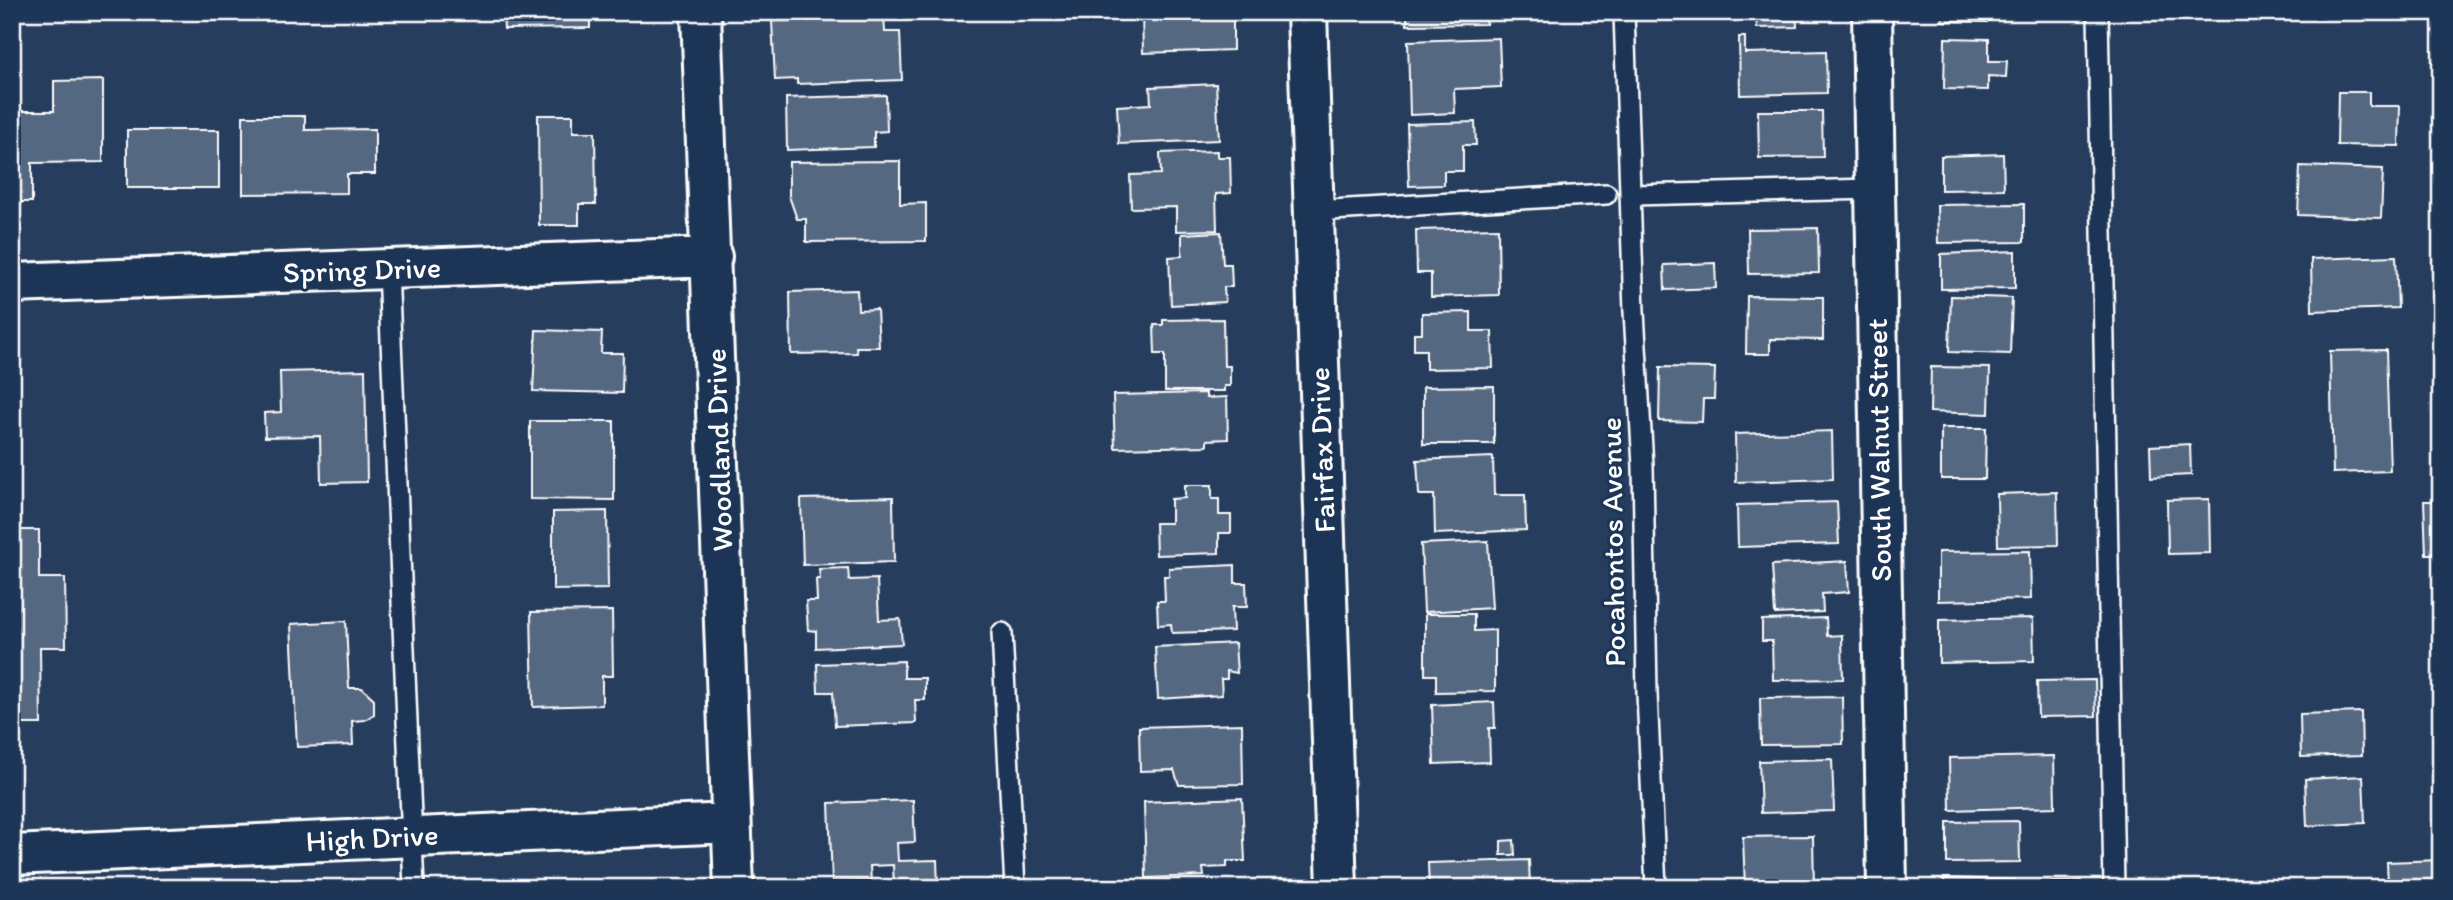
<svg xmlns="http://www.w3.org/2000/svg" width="2453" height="900" font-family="Itim,sans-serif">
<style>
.building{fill:#556781;stroke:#fff;stroke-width:2}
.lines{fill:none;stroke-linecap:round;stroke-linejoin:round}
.service-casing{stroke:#fff;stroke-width:24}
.minor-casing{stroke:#fff;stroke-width:44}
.service{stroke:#1d3557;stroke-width:19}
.minor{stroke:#1d3557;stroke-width:38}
.labels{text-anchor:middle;stroke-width:6;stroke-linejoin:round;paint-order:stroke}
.street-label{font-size:30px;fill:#fff;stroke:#1d3557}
</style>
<rect width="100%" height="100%" fill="#263d5e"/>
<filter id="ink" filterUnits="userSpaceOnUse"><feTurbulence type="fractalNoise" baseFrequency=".0143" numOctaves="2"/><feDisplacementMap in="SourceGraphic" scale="14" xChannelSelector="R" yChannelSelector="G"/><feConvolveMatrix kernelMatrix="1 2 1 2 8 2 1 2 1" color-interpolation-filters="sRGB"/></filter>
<g filter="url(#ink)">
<path class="building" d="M503 12H590V28L504 29Z
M1142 12H1233V50L1143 53Z
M1407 12H1486V24L1407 25Z
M1756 12H1796L1797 27 1757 28Z
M1943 12H1987V22L1942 21Z
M884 17 885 32H900L902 80 797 84V79L775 80 772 21Z
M1739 37H1745V53L1826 51 1827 93 1740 95Z
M1499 38 1501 87 1454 89 1455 113 1410 115 1408 41Z
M1945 38 1989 39V61H2007L2006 77 1988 76V90L1944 89Z
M103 80V162L32 163V202H12V111H54V81Z
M1216 84 1219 140 1119 144 1117 106 1151 104 1150 87Z
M2338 92H2369V106H2400L2399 146 2337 145Z
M886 95 887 131 874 132V147L787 150 786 98Z
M1758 111H1822L1823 157 1759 158Z
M538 115H573V132H595L596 204H579V225H539Z
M243 116H305V130L375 129V174H347V193L243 194Z
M1475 122 1476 145H1463V171H1444V185L1409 186 1407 124Z
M127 130H219V188H127Z
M1217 151V157H1230L1231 193 1216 194 1217 230 1176 231V207L1131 208 1130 175 1161 174 1160 153Z
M2003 154 2004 189 1941 190V156Z
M900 161V204L926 203V241L806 242V219H797L789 196V162Z
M2300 166 2383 169 2381 218 2298 215Z
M2024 204V242L1938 243 1937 205Z
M1498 228 1499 295 1431 297V273H1417L1416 230Z
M1818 228 1819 273 1749 274 1748 229Z
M1221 232 1223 264H1231L1232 287H1224L1225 302 1171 305 1169 257 1182 256V234Z
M2015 251V288L1941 289V254Z
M2396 256 2398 308 2312 311 2311 259Z
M1715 263 1716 288 1665 290 1664 265Z
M857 290 858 310 877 309 879 347H856L857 353 791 354 790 292Z
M1747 296 1823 297V340L1770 339V354H1746Z
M1951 296 2012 298 2010 354 1949 352Z
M1471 312V331H1492L1493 368 1426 369V350H1414V333H1422V313Z
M1223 319 1224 366H1230V386H1224V391H1165V354H1155L1154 325H1163V320Z
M536 330 602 332 601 353H623L622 393 533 391Z
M2386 350 2390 471 2333 473 2330 351Z
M1660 367 1715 368 1714 399H1703L1702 422 1659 421Z
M1931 367 1990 368 1989 414 1930 412Z
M365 370 367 482 321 483 320 436 265 437 264 413 281 412 280 372Z
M1494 386V444H1423V387Z
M1206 393V398L1227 397 1228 439 1207 440V446L1115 448 1113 395Z
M530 421H614V500L530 499Z
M1941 428H1986L1985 479H1941Z
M1832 431 1833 479 1736 482 1735 434Z
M2190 444 2191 475 2151 477 2150 446Z
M1493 457 1494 495H1525L1526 530 1435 534 1434 495H1419L1417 460Z
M1185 485H1212V499H1219V515H1231V533H1219V553L1156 555 1155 523H1171V499L1185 498Z
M2057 492 2058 545 1998 546 1997 494Z
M893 497 894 562 803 565 801 499Z
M2209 499 2210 553 2168 554 2167 500Z
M2424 501H2441V554H2426Z
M1837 502 1839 544 1738 547 1737 505Z
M607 511 608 589 553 590V512Z
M12 530H39V578H65L66 647H40L41 724H12Z
M1488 541 1492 608 1424 612 1421 544Z
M2030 551 2031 599 1938 601V552Z
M1847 561 1849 592 1822 594 1823 612 1775 614 1772 565Z
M1235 565V583H1246L1247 607H1232L1233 631 1172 633 1171 624 1158 625 1157 601H1165L1164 576H1169V568Z
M848 568 849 580 877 579 879 620 900 619 902 644 816 648V631L808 630 806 601H817L816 579H820L819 569Z
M2435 583H2441V645L2437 646Z
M612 611 613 676H602V705L533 707 531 612Z
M1425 614H1474V631L1495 630V691L1436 692V675H1425Z
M1826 618 1827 636 1842 635 1843 679 1773 680 1772 641H1762V620Z
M2033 618 2034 661 1939 663V620Z
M346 621 349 688H362L374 699V714L365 720 352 721 353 745 297 747 291 624Z
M1235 643 1237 673 1227 671V679H1221L1222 695 1158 699 1155 647Z
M904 661V678H925V700H915L916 723 835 726 833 692H818L817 664Z
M2095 680 2096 716 2038 717 2037 681Z
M1842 697 1843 744 1761 745 1760 698Z
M1494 702 1495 728H1489L1490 762 1434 764 1432 705Z
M2361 712 2362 755 2301 757 2300 714Z
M1242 724 1243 784 1179 785 1174 770 1140 771 1139 727Z
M2054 756 2055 807 1950 810 1949 758Z
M1832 759 1834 811 1761 813 1759 761Z
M2363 776 2365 823 2307 826 2305 779Z
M1242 798 1245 861H1227V867L1203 868 1204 876 1146 878 1144 802Z
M913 800 915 842 897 843 898 861 937 860 938 888H894L893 865 870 866 871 881 832 882 829 803Z
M2019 821 2020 862 1947 863V822Z
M1813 836 1814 888H1745L1743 837Z
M1514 840 1515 855H1501V841Z
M1529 860 1530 888H1429L1428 863Z
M2441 860V888H2388L2387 862Z
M1944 878 2015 880V888H1944Z
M2081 881V888H2033V882Z"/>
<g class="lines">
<defs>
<path id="service" d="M1624 12 1634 312 1643 466 1647 694 1656 888
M2098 12 2114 888
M1632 195 1875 189
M1314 211 1606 194
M388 269 414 888
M1002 633 1015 888"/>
<path id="minor" d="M701 12 734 888
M1307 12 1337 888
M1872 12 1887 888
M12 283 712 257
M12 855 731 823"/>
</defs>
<use href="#service" class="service-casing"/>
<use href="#minor" class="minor-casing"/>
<use href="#service" class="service"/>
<use href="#minor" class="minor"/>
</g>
</g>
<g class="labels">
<g class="street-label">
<text transform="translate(362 270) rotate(-2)" y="10">Spring Drive</text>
<text transform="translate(719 450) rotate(-92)" y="10">Woodland Drive</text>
<text transform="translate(1322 450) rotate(-92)" y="10">Fairfax Drive</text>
<text transform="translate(1879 450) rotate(-91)" y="10">South Walnut Street</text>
<text transform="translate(1613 542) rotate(-91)" y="10">Pocahontos Avenue</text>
<text transform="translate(372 838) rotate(-3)" y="10">High Drive</text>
</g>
</g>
<rect width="2453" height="900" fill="none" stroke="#1d3557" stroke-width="42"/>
<rect x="21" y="21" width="2411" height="858" fill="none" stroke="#fff" stroke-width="2.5" filter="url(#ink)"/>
</svg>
